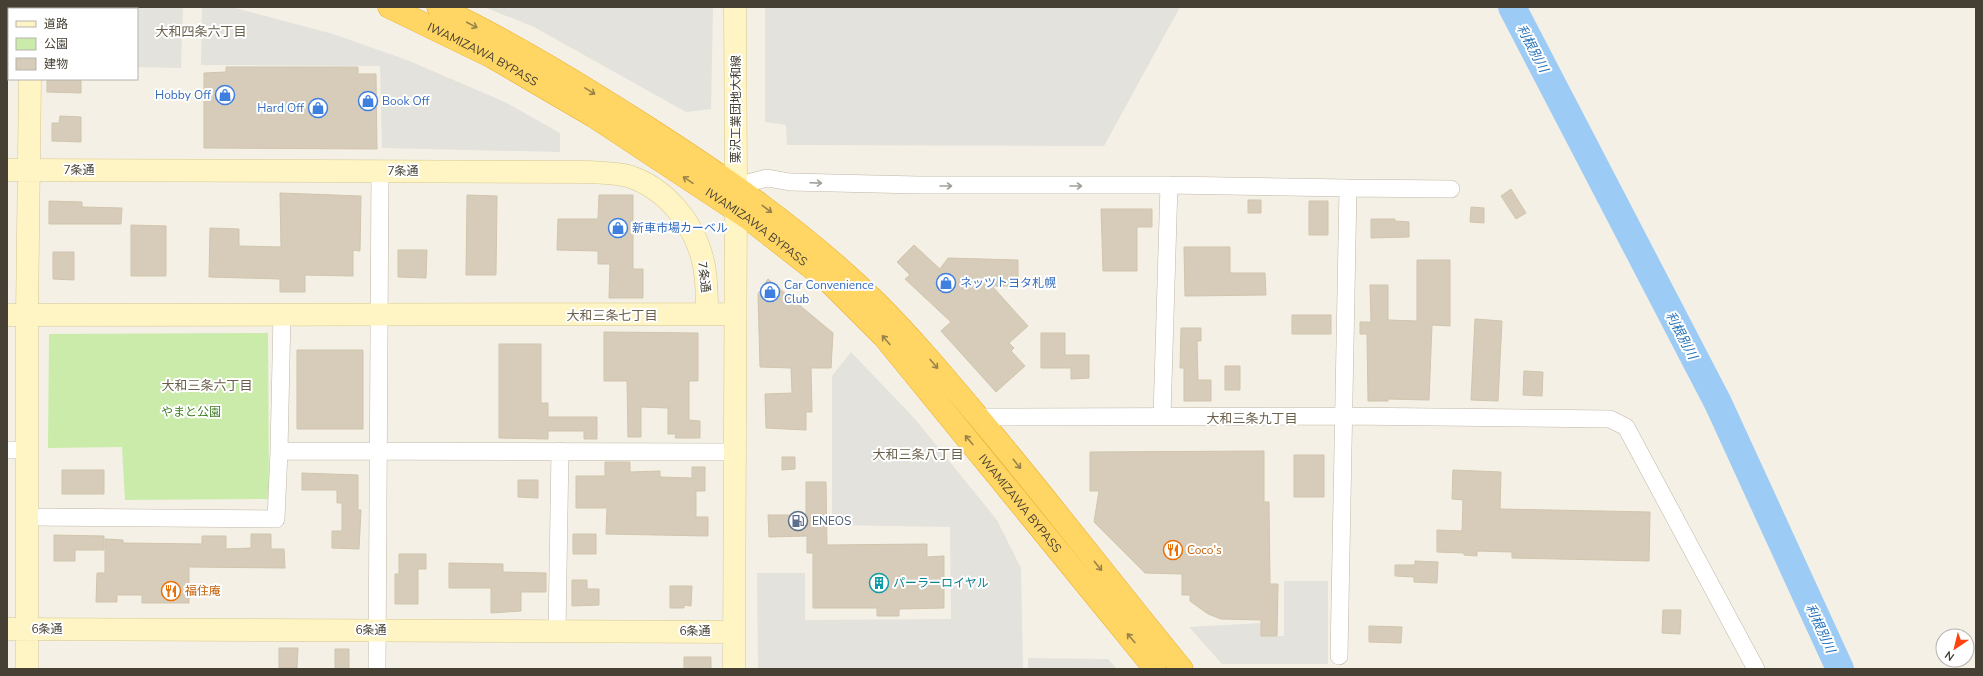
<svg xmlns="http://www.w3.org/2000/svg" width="1983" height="676" font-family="'Nunito Sans','Noto Sans JP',sans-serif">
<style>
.green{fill:#caebaa}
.parking{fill:#e4e2dd}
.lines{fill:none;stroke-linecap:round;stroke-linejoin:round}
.river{stroke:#9ccbf5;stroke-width:28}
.building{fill:#d6ccb9;stroke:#d1c5ac}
.street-casing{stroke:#c0b8a7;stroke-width:18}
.secondary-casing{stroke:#d6c891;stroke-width:23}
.highway-casing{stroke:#e8ae2b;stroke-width:23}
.street{stroke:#fff;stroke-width:17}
.secondary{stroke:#fff4c3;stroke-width:22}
.highway{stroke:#ffd564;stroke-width:22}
.oneway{stroke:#99834a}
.oneway2{stroke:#a2a09a}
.labels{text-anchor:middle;stroke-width:4;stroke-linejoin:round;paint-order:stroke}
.street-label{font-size:12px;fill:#464034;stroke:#fff}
.shop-label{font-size:12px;fill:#366cbe;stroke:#fff;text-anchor:start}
.park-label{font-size:12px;fill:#3f7c23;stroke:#fff}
.service-label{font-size:12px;fill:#4e5e75;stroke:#fff;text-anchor:start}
.food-label{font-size:12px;fill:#c56008;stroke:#fff;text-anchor:start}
.culture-label{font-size:12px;fill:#0d838f;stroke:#fff;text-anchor:start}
.neighbourhood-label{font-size:13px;fill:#6a5f4a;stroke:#fff}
.water-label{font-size:13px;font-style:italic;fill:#2672b9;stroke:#fff}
</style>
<rect width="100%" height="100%" fill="#f4f0e5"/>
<path class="green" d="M268 333 269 499 125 500 122 447 48 448 49 334Z"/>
<path class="parking" d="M67 7H183L181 68 137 67V9H66Z
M202 7H231L333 34 407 60 505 102 560 133V152L382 148 380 66 201 65Z
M484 7 713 8 711 109 686 112 534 27Z
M765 7H1180L1104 146 787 145 786 125 765 122Z
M851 352 915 419 997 520 1021 568 1023 669H758L757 573H805V620L951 619 950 527 832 525V376Z
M1284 581H1328V664H1222L1189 627 1261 623 1262 636H1284Z
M1028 658 1108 659 1117 669H1028Z"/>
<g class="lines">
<path class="river" d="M1512 7 1718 403 1840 669"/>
</g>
<path class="building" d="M226 67H358V74H376L377 149 204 148V73L226 72Z
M47 79H81V93L47 92Z
M60 116 81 117V142L52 141V123H59Z
M1511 189 1526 213 1516 219 1501 196Z
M280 193 361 196 360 251 353 250V276L305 275V292H280V279L209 277 210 228 239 229V246L281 247Z
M467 195 497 196 496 275H466Z
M599 195H633V269H643V298H609L610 264H598V251L557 250 558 219H598Z
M1248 200H1261V213H1248Z
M49 201 82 202V207L122 208 121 224H49Z
M1309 201H1328V235H1309Z
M1471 207 1484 208V223L1470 222Z
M1101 209H1152V227H1137V271H1103Z
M1371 219H1395V221L1409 222V237L1371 238Z
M131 225 166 226V276H131Z
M914 245 940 269 948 258 1018 260V286H992L1028 326 1009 343 1014 348 1011 351 1025 366 996 392 941 331 951 322 905 279 910 275 897 262Z
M1184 247H1230V273H1265L1266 295 1185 296Z
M398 250H427L426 278 398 277Z
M53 252H74V280L53 279Z
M1417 260H1450V326L1432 325 1429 400 1388 399V401H1368L1367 334H1360V322H1371L1370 285H1388V320L1417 321Z
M768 279 833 333 831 368H811L812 412H806V430L766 428 765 394 792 393 791 368 760 367 758 294Z
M1292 315H1331V334H1292Z
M1475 319 1502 321 1498 401 1471 400Z
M1181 328H1201V341H1197L1198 380H1211V401H1184V368H1180Z
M604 332 698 333V381H689V420L700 421V438H675L676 434H668V408L641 407V437H628L627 381H604Z
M1041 333H1065V355H1089V378L1071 379V368H1041Z
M499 344H541V403H548V417H597V439H584V431H548V439L499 438Z
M297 350H363V429H297Z
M1225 366H1240V390H1225Z
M1524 371 1543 372 1542 396 1523 395Z
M1264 451V502H1269L1270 584H1278L1277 636H1261V620L1221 619 1208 614 1190 601V595H1182V574L1145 573 1094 522 1099 491H1090V452Z
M1294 455H1324V497H1294Z
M782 457H795V469L782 470Z
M605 462H630V472L660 471V477L692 478V467H705V491H696V517H708V536L606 534 607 508H576V476H605Z
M62 470H104V494H62Z
M1453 470 1501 472 1500 509 1650 512 1649 561 1512 558V552L1477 551V556L1464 555V553L1437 552V530L1462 531 1463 500 1452 499Z
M302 473 358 475V510H361L359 549 332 548V531H342V503H337V490H302Z
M518 480H538V498L518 497Z
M806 482H826L827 545 927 544V557L944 556V608L899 609V616H877V608H813V553H807V536L769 537 768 515H806Z
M251 534H271V549H284L285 568 189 567V603H142V595H117V602H96L97 573H105V539L123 540V543L202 544V536H226V549L251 548Z
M573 534H596V554H573Z
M54 535 104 536V550H75V561H54Z
M399 554H426V569H418V604H395V574H399Z
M1415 561 1438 562 1437 583 1414 582V577L1395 576V565H1415Z
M449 563 503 564V572L546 573V592H521V611L491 613V588H449Z
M572 580H587V589H599V605L572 606Z
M670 586H692L691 606 684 605V608H670Z
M1663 610H1681L1680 634 1662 633Z
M1369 626 1402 627 1401 643 1369 642Z
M279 648H298L297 668H279Z
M335 649H349V669H335Z
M684 657H711V669H684Z"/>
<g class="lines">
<defs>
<path id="street" d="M736 186 767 178 790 182 918 185H1169L1348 188 1339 656
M1348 188 1451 189
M1162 416 1169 185
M978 417 1344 416 1610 419 1626 427 1756 669
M7 450H27
M279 451 735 452
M28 517 276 519 279 451 282 315
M557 631 560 451
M377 669 380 171"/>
<path id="secondary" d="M47 9 48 7
M7 170 588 172C602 173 615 173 628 176 666 188 694 223 703 261 707 278 707 296 707 313
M7 315 735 314
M7 629 734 632
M27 669V315L30 79
M734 669 736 186 735 7"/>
<g id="highway">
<path id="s1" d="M389 7 492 57 593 116 749 219 827 280 884 337 1155 669"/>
<path d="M438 7C506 39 572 79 636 120 721 174 805 232 877 303 912 338 943 375 975 413 1046 497 1112 584 1182 669"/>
</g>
</defs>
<use href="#street" class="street-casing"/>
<use href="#secondary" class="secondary-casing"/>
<use href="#highway" class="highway-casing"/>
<use href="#street" class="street"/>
<use href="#secondary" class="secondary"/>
<use href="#highway" class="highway"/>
</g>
<defs><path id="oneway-shaft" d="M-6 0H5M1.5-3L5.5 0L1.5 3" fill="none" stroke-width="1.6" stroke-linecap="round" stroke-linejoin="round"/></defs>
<g class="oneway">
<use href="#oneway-shaft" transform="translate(472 25) rotate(28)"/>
<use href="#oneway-shaft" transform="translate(590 91) rotate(32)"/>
<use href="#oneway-shaft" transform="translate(688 180) rotate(-146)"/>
<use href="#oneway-shaft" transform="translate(767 209) rotate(37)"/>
<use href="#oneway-shaft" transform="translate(886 340) rotate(-131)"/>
<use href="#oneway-shaft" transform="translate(934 364) rotate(50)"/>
<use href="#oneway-shaft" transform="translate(969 440) rotate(-130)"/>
<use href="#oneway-shaft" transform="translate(1017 464) rotate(51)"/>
<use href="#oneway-shaft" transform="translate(1098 566) rotate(51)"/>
<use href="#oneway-shaft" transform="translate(1131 638) rotate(-130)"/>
</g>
<g class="oneway2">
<use href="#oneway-shaft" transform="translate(816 183) rotate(2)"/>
<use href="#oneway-shaft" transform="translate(946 186)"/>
<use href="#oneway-shaft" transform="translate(1076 186)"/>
</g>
<defs>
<symbol id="shop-ring" viewBox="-11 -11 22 22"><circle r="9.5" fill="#fff" stroke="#3f7fe0" stroke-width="1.5"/><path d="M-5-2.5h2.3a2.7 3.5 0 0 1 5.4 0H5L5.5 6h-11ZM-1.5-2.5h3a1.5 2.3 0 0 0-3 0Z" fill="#3f7fe0"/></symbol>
<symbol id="fuel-ring" viewBox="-11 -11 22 22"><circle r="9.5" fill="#fff" stroke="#5c6f8a" stroke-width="1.5"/><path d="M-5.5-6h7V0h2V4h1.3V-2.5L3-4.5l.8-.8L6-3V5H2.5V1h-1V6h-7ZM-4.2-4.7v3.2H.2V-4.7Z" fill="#5c6f8a"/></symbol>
<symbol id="restaurant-ring" viewBox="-11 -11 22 22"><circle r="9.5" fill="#fff" stroke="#e8710a" stroke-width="1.5"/><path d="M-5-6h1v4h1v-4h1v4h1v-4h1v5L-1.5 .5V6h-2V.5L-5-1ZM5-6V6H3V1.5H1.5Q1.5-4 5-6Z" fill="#e8710a"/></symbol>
<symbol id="building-ring" viewBox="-11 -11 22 22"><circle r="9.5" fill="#fff" stroke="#0f9aa8" stroke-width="1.5"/><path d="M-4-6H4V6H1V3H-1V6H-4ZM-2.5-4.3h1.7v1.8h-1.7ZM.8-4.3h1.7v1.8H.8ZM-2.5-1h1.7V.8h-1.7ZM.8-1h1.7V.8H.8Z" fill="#0f9aa8"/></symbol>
</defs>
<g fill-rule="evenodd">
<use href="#shop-ring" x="214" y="84" width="22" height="22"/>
<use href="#shop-ring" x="357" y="90" width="22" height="22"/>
<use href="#shop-ring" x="307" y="97" width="22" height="22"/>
<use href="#shop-ring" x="607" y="217" width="22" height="22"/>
<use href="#shop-ring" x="935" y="272" width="22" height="22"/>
<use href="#shop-ring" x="759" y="281" width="22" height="22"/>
<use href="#fuel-ring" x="787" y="510" width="22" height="22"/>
<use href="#restaurant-ring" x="1162" y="539" width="22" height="22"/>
<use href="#building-ring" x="868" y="572" width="22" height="22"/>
<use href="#restaurant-ring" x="160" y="580" width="22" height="22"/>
</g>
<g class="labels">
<g class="street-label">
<text dy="4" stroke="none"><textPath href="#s1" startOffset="105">IWAMIZAWA BYPASS</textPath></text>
<text transform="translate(736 109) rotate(-90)" y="4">栗沢工業団地大和線</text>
<text x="79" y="174">7条通</text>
<text x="403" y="175">7条通</text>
<text dy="4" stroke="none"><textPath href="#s1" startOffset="429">IWAMIZAWA BYPASS</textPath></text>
<text transform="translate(704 277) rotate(83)" y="4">7条通</text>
<text dy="4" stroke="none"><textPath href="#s1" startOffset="813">IWAMIZAWA BYPASS</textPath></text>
<text x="47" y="633">6条通</text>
<text x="371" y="634">6条通</text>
<text x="695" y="635">6条通</text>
</g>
<g class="shop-label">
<text x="211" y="99" text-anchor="end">Hobby Off</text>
<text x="382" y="105">Book Off</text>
<text x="304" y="112" text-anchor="end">Hard Off</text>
<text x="632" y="232">新車市場カーベル</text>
<text x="960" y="287">ネッツトヨタ札幌</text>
<text x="784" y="289">Car Convenience<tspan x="784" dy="14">Club</tspan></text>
</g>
<g class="park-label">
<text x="191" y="416">やまと公園</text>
</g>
<g class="service-label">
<text x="812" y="525">ENEOS</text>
</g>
<g class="food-label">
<text x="1187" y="554">Coco's</text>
<text x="185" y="595">福住庵</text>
</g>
<g class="culture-label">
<text x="893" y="587">パーラーロイヤル</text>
</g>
<g class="neighbourhood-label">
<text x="201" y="36">大和四条六丁目</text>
<text x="612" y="320">大和三条七丁目</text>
<text x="207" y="390">大和三条六丁目</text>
<text x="1252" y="423">大和三条九丁目</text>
<text x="918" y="459">大和三条八丁目</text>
</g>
<g class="water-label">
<text transform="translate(1533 48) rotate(62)" y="5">利根別川</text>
<text transform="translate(1682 335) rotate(62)" y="5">利根別川</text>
<text transform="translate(1821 628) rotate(65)" y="5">利根別川</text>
</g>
</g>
<rect width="1983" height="676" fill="none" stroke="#464034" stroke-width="16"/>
<rect x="8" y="8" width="130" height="72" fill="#ffffff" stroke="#b5b3ae"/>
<rect x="16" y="21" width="20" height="6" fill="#fff4c3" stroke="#b5b3ae"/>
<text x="44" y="28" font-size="12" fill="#464034">道路</text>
<rect x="16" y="38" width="20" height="12" fill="#caebaa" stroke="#b5b3ae"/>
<text x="44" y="48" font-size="12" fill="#464034">公園</text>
<rect x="16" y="58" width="20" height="12" fill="#d6ccb9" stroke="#b5b3ae"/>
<text x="44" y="68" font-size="12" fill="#464034">建物</text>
<g transform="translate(1955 648) rotate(215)"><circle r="19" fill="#ffffff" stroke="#b5b3ae"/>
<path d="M0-3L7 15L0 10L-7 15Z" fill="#ff4310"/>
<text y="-6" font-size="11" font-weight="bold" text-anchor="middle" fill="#464034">N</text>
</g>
</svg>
